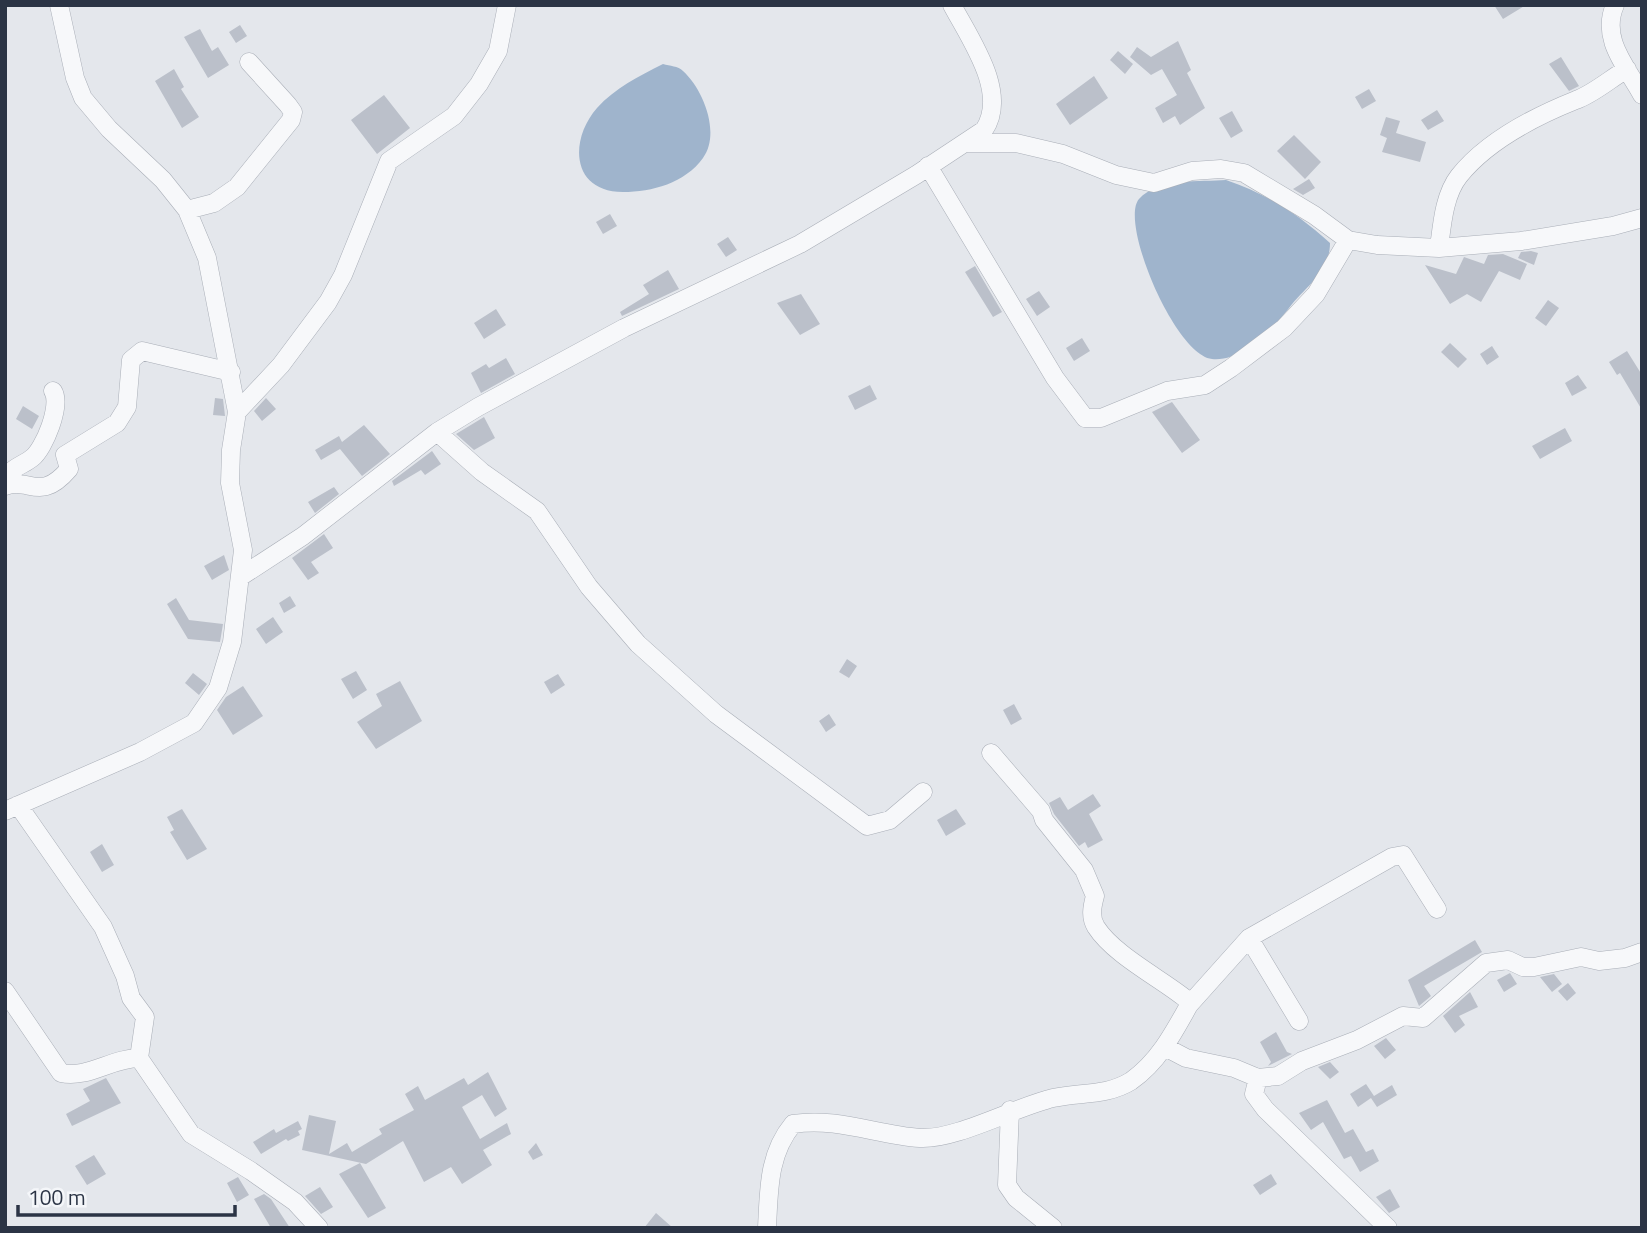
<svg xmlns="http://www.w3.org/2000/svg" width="1647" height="1233" font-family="'Titillium Web',sans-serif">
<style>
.water{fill:#9fb4cc}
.building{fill:#bbc0ca}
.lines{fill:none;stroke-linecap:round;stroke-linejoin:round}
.minor-casing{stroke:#a9aeb7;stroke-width:19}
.minor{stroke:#f7f8fa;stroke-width:18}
</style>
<rect width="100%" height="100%" fill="#e4e7ec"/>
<path class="water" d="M663 64C670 66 678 66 683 71 703 89 721 133 703 158 685 183 652 192 623 192 571 192 569 140 597 108 615 88 639 76 663 64Z
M1226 180C1267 194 1298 214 1330 243 1330 272 1306 286 1289 308 1272 330 1242 362 1212 359 1175 355 1119 222 1139 199 1158 178 1201 182 1226 180Z"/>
<path class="building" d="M1494 5H1526L1503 19Z
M240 25 247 36 236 43 229 32Z
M200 29 212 51 218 47 229 65 208 78 184 37Z
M1178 41 1191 70 1187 73 1205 108 1180 125 1175 116 1163 123 1155 108 1177 95 1162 69 1151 75 1130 57 1137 47 1151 57Z
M1118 51 1133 64 1125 74 1110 60Z
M1561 57 1579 86 1569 91 1549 64Z
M174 69 184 87 181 89 199 117 182 128 155 81Z
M1094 76 1108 98 1070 125 1056 104Z
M1369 89 1376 101 1362 109 1355 97Z
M384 95 410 128 377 154 351 120Z
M1437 110 1444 121 1428 130 1421 120Z
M1232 111 1243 131 1231 138 1219 118Z
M1386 117 1400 121 1396 133 1426 142 1420 162 1382 152 1387 138 1380 135Z
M1294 135 1321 162 1305 179 1277 151Z
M1309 179 1315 188 1303 195 1293 189Z
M610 214 617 226 603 234 596 222Z
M728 237 737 250 726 257 717 244Z
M1531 251 1538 253 1534 265 1518 258 1521 252Z
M1503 254 1527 264 1520 280 1499 271 1481 302 1467 294 1450 304 1425 265 1456 274 1464 257 1484 264 1488 255Z
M975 266 1002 312 993 317 965 272Z
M668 270 679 289 622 316 620 312 649 294 643 285Z
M1039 291 1050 307 1037 316 1026 299Z
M801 294 820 324 800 335 777 303Z
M1548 300 1559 308 1546 326 1535 318Z
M496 309 506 325 484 339 474 323Z
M1082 338 1090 351 1074 361 1066 348Z
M1450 343 1467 359 1458 368 1441 352Z
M1492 346 1499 357 1487 365 1480 354Z
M1627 351 1642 375V410L1620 373 1617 375 1609 362Z
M506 358 515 374 481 393 471 373 486 364 489 368Z
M1578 375 1587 388 1572 396 1565 383Z
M870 385 877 399 855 410 848 396Z
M215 398 223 399 225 416 213 415Z
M266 398 276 409 262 421 254 411Z
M1172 402 1200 440 1182 453 1152 412Z
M23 406 39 416 32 429 16 419Z
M484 417 495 438 474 450 456 434Z
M364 425 390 454 362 476 340 449 321 460 315 450 339 436 342 442Z
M1565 428 1572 441 1540 459 1532 446Z
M432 451 441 464 425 475 421 470 394 486 392 481Z
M334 487 339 494 315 513 308 502Z
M324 534 333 548 311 562 319 573 308 580 292 558Z
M224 555 229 570 212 580 204 566Z
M290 596 296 606 284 613 279 603Z
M176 598 189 620 223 624 220 642 188 639 167 604Z
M273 617 283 632 266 644 256 629Z
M847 659 857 666 849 678 839 672Z
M356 671 367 690 353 699 341 679Z
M193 673 207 684 199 695 185 683Z
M558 674 565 685 551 694 544 682Z
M400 681 422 721 376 749 357 722 382 706 376 694Z
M243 686 263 716 233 735 217 710 226 697Z
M1014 704 1022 719 1011 725 1003 710Z
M829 714 836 725 826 732 819 721Z
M1093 794 1101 806 1089 814 1103 840 1088 848 1085 842 1079 846 1054 814 1049 803 1060 797 1068 810Z
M182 809 207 849 187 860 170 832 174 830 167 817Z
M956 809 966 824 946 836 937 820Z
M102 844 114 865 102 872 90 852Z
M1475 940 1482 952 1424 986 1431 996 1419 1006 1408 980Z
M1510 973 1517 984 1504 992 1497 980Z
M1554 974 1562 984 1552 992 1540 977Z
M1568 983 1576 993 1567 1001 1558 991Z
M1470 992 1478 1007 1459 1016 1465 1025 1455 1033 1443 1016Z
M1276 1032 1287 1052 1292 1054 1268 1066 1271 1062 1260 1042Z
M1386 1038 1396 1050 1385 1059 1374 1046Z
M1330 1062 1339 1072 1330 1079 1318 1067Z
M488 1072 507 1109 495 1117 482 1095 462 1107 480 1139 507 1123 511 1134 483 1150 492 1165 462 1184 451 1167 424 1182 403 1141 366 1164 302 1150 309 1115 336 1121 329 1154 347 1143 352 1152 382 1134 379 1129 414 1110 405 1094 418 1086 425 1100 464 1078 468 1085Z
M106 1078 121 1103 72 1126 66 1114 90 1101 83 1089Z
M1366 1084 1374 1096 1392 1085 1397 1095 1377 1107 1371 1098 1358 1107 1350 1094Z
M1327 1100 1345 1133 1353 1129 1366 1152 1373 1149 1379 1161 1360 1172 1351 1156 1344 1159 1323 1122 1311 1130 1299 1113Z
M298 1121 302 1129 298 1131 300 1135 288 1141 286 1139 261 1154 253 1142 274 1129 276 1133Z
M536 1143 543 1155 533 1160 528 1152Z
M94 1155 106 1174 87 1185 75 1166Z
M360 1163 386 1208 368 1218 339 1174Z
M1271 1174 1277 1184 1260 1195 1253 1185Z
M238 1177 249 1195 237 1202 227 1183Z
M320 1187 333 1207 321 1214 305 1196Z
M1390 1189 1400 1207 1389 1213 1376 1197Z
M264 1194 271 1199 290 1228H271L254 1199Z
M656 1213 673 1228H644Z"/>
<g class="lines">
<defs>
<path id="minor" d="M1615 5C1600 39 1627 67 1642 95
M967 143H1016L1063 154 1116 175 1154 183 1192 171 1221 169 1244 173 1314 215 1348 240 1377 245 1439 248 1521 241 1613 226 1642 218
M928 166 1055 378 1085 418H1101L1167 391 1205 385 1231 368 1284 328 1316 294 1348 240
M187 210 214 203 237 187 291 120 293 112 288 105 249 62
M1439 248C1442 225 1444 195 1459 176 1487 141 1536 116 1576 100 1593 94 1610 79 1627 69
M237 412 281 365 328 302 343 275 389 161 454 116 479 84 498 51 507 5
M437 432 482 472 537 511 589 587 638 644 716 714 867 826 890 820 923 792
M12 484 13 470C19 465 26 463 32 458 44 449 62 405 53 391
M5 486C30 477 40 503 69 469L65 455 117 423 127 407 131 360 142 351 231 372
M240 577 303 536 437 432 478 407 624 328 800 244 916 175 984 130C1009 93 970 39 952 5
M18 805 103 927 125 976 131 998 145 1017 139 1058
M5 811 140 752 194 723 218 688 232 642 243 550 230 483 231 450 237 412 207 258 187 210 163 180 109 129 83 98 75 78 59 5
M1249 938 1299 1021
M5 991 61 1073C87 1079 112 1058 139 1058L191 1134 251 1171 295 1202 319 1228
M1189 1005 1249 938 1392 857 1403 855 1437 909
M1165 1047 1186 1058 1234 1068 1258 1078 1278 1076 1302 1061 1357 1040 1403 1016 1423 1018 1486 963 1508 960 1523 967H1534L1581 957 1599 961 1625 958 1642 952
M1258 1078 1254 1094 1265 1109 1388 1228
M1010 1110 1007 1185 1016 1198 1053 1228
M767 1228C769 1190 768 1154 793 1124 837 1117 877 1135 920 1138 956 1140 1015 1107 1053 1098 1080 1092 1107 1096 1131 1081 1158 1062 1173 1034 1189 1005L1186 999C1160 978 1114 955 1096 927 1090 917 1092 907 1095 896L1084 870 1044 820 1041 811 991 753"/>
</defs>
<use href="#minor" class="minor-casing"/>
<use href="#minor" class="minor"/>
</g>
<rect width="1647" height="1233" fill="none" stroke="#2b3445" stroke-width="14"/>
<path d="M18 1205v10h217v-10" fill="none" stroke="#2b3445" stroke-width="3.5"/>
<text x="28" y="1205" font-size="21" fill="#2b3445" stroke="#f4f6f9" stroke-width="5" paint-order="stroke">100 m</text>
</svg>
